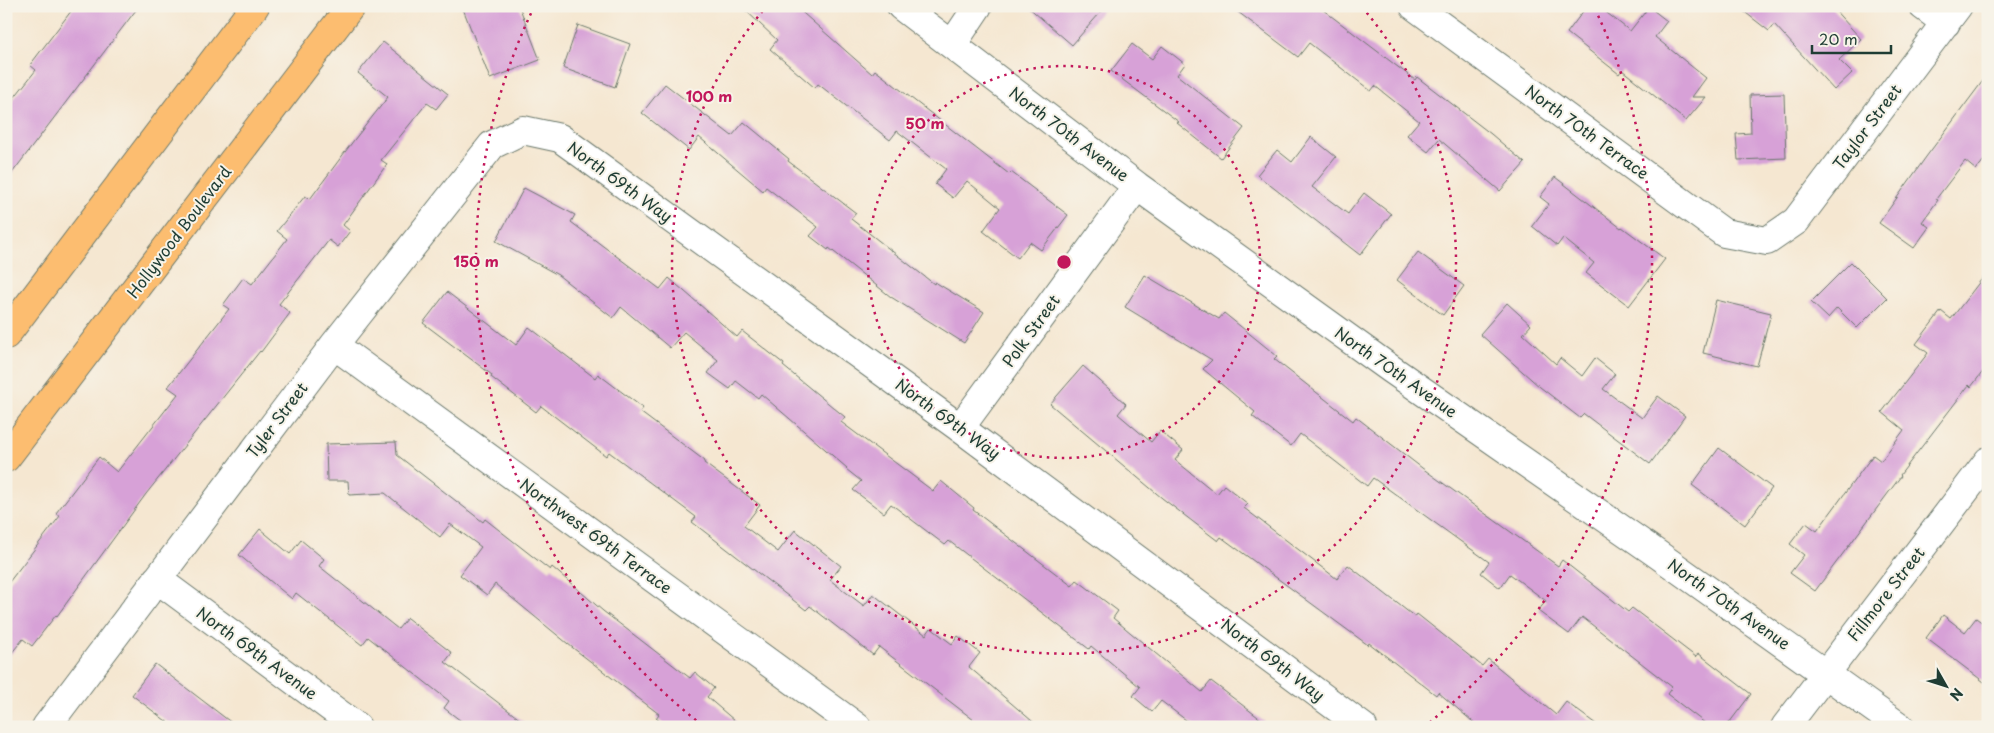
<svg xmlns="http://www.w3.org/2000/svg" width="1994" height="733" font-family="'Playpen Sans',sans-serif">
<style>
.building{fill:#d7a1d7}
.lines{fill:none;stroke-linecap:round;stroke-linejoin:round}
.minor-casing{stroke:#6a786b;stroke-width:30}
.highway-casing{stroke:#6a786b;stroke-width:30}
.minor{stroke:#fff;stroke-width:28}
.highway{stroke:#fcbd6f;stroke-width:28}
.ring{fill:none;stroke:#c2185b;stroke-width:2.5;stroke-dasharray:2.5 5}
.labels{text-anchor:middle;stroke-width:4;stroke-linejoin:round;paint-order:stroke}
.street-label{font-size:16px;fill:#1f3d34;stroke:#f7f3e8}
.centre{fill:#c2185b;stroke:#f7f3e8;stroke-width:2.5}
.ring-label{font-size:15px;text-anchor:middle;font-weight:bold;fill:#c2185b;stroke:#f7f3e8;stroke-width:4;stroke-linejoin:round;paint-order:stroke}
</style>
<rect width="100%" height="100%" fill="#f7f3e8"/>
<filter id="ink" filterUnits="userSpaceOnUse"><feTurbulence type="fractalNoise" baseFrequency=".02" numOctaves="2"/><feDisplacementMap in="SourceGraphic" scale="10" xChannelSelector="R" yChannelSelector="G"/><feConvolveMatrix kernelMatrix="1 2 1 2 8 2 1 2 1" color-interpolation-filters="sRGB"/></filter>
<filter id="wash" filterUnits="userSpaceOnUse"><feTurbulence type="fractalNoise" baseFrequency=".0096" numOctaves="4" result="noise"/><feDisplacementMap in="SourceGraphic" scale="20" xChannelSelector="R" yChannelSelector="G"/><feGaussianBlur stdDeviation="1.12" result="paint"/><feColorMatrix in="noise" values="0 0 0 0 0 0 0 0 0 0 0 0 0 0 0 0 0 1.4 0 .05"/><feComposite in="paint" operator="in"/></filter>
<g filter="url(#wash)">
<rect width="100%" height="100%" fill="#f5e7d1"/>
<g id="blocks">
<path class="building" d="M75 6H139L6 181V108L36 70 30 65Z
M462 6H519L540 60 490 79Z
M741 6H795L872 74 875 70 1009 174 1011 172 1068 215 1041 250 1030 242 1018 258 983 231 1000 208 967 181 953 198 935 184 946 169 897 131 890 140 818 84 815 88 770 49 777 40Z
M1027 6H1106L1072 45Z
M1230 6H1318L1415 80 1417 77 1491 134 1525 163 1500 191 1439 139 1428 152 1407 135 1419 121 1375 86 1371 91 1309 43 1298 57Z
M1587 6H1598L1630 31 1649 7 1667 21 1655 37 1706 78 1692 97H1706L1686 121 1622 70 1619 74 1567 33Z
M1737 6H1831L1861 39 1839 60 1852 73 1834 90 1774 24 1769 31Z
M578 25 630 44 615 87 563 68Z
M383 42 448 94 436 109 427 103 381 160 387 164 343 225 350 231 338 247 329 240 279 304 290 313 261 352 260 351 146 494 57 616 56 615 32 646 23 639 6 660V586L60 516 56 513 99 457 117 472 178 394 168 387 229 309 223 305 243 278 252 284 287 239 277 231 305 196 310 199 354 140 388 97 358 73Z
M1132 44 1152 59 1162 46 1185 64 1177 75 1244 128 1221 158 1177 123 1179 122 1111 71Z
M1988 74V155L1976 170 1965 161 1936 199 1938 200 1922 222 1929 227 1914 248 1879 223 1926 157Z
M665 84 732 136 744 122 789 159 788 161 856 213 851 219 934 284 935 282 984 312 964 343 891 297 829 248 828 250 810 236 818 227 766 187 763 191 699 137 689 150 642 113Z
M1784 94 1786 158 1738 160 1736 134 1751 133 1750 95Z
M1311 137 1336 157 1312 187 1348 214 1364 193 1391 214 1360 255 1257 175 1277 150 1292 162Z
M1555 177 1621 228 1622 227 1665 259 1629 306 1586 273 1594 263 1563 238 1557 246 1532 226 1549 204 1540 197Z
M524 188 575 215 571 222 660 289 669 278 737 337 742 331 784 364 783 366 845 417 841 422 933 491 941 481 974 508 973 510 1072 586 1077 580 1118 611 1113 618 1202 692 1211 681 1271 727H1195L1161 701 1152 712 1133 696 1140 687 1091 646 1089 649 949 541 945 545 891 504 884 513 853 490 861 481 846 469 847 468 761 394 758 398 736 381 730 389 708 373 718 360 684 332 670 348 621 307 613 318 558 275 496 241Z
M1418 252 1464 286 1443 315 1397 280Z
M1851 262 1887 298 1857 328 1837 308 1828 318 1811 302Z
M1988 271V365L1971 387 1969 385 1900 475 1901 476 1815 591 1790 573 1804 555 1790 544 1806 523 1817 531 1873 455 1881 461 1904 430 1882 412 1928 353 1916 344 1941 311 1951 319Z
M1145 275 1219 319 1224 313 1277 356 1274 359 1353 421 1356 417 1422 468 1558 566 1562 560 1628 612 1632 608 1696 657 1698 653 1751 694 1726 727H1710L1667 694 1672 687 1582 617 1569 634 1538 611 1546 601 1510 574 1500 588 1481 573 1489 562 1373 478 1367 486 1300 434 1291 446 1252 416 1255 412 1203 369 1212 360 1125 307Z
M447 292 516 345 529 327 595 378 598 374 643 408 640 412 705 461 704 463 760 505 744 526 778 552 795 530 841 566 830 580 864 606 873 594 926 635 931 628 952 644 958 636 980 653 969 667 1039 727H983L879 647 873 655 810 606 806 610 692 522 696 517 609 452 606 456 541 406 536 412 491 377 492 375 423 323Z
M1716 300 1771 313 1757 366 1703 353Z
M1507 303 1531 325 1523 334 1556 364 1560 358 1582 376 1595 358 1615 374 1603 389 1642 418 1658 396 1685 416 1650 464 1584 414 1580 418 1540 387 1480 334Z
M1083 366 1126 404 1118 414 1151 442 1160 431 1183 450 1175 460 1217 494 1224 485 1248 504 1244 508 1337 579 1348 565 1415 617 1417 614 1482 666 1488 659 1556 715 1566 702 1600 727H1479L1438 692 1436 695 1369 643 1368 645 1221 537 1218 541 1162 498 1050 404Z
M396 442 397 455 483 522 485 519 550 570 552 567 603 611 690 678 695 672 714 688 707 697 742 727H667L656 718 659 714 573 648 495 584 487 595 460 575 481 547 450 524 440 537 385 493 349 495 348 481H327L326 444Z
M1719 448 1772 488 1745 525 1692 485Z
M260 529 290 554 301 540 324 559 319 566 398 629 407 618 452 653 445 662 530 727H469L444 708 449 701 368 637 362 645 296 593 292 599 239 555Z
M1943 615 1965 632 1976 618 1988 627V685L1926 638Z
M155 664 237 727H174L132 695Z"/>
</g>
</g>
<g filter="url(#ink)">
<use href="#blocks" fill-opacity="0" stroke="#6a786b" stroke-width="1"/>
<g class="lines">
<defs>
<path id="minor" d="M901 6 1137 186 1391 369 1653 551 1900 727
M1414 6 1724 233 1767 241 1796 221 1958 6
M1923 6 1946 23
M952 45 978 6
M334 345 857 727
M960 428 1137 186
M157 579 357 727
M46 727 334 345 492 145 523 130 560 138 960 428 1363 727
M1785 727 1988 461"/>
<path id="highway" d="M6 335 255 6
M6 458 351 6"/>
</defs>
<use href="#minor" class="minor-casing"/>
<use href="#highway" class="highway-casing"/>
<use href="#minor" class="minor"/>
<use href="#highway" class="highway"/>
</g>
</g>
<g class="ring">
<circle cx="1064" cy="262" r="196"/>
<path d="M1362 7A392 392 0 1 1 766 7"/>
<path d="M702 725A588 588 0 0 1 533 9M1595 9A588 588 0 0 1 1426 725"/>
</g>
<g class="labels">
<g class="street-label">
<text transform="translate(1867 127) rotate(-53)" y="6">Taylor Street</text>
<text transform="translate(1587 132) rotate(36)" y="6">North 70th Terrace</text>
<text transform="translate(1069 134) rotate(37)" y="6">North 70th Avenue</text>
<text transform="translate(620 182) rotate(36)" y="6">North 69th Way</text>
<text transform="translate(179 232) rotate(-53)" y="6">Hollywood Boulevard</text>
<text transform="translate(1031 331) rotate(-54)" y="6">Polk Street</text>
<text transform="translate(1396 372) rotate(35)" y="6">North 70th Avenue</text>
<text transform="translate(948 419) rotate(36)" y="6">North 69th Way</text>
<text transform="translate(277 420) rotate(-53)" y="6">Tyler Street</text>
<text transform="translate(596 536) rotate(36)" y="6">Northwest 69th Terrace</text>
<text transform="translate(1886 594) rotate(-52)" y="6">Fillmore Street</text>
<text transform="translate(1729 604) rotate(35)" y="6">North 70th Avenue</text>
<text transform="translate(257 653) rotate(36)" y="6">North 69th Avenue</text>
<text transform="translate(1273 660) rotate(37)" y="6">North 69th Way</text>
</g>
</g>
<circle cx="1064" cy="262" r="8" class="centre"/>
<g class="ring-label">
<text x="709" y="102">100 m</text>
<text x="925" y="129">50 m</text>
<text x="476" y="267">150 m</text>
</g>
<rect width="1994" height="733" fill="none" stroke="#f7f3e8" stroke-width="25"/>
<g transform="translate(1946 686) rotate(129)" stroke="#f7f3e8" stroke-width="4" paint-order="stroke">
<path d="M0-4L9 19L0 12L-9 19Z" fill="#1f3d34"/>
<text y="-8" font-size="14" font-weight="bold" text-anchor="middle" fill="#1f3d34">N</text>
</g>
<path d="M1812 45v8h79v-8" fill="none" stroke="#1f3d34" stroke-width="2.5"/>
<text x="1819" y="45" font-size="15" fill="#1f3d34" stroke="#f7f3e8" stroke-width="4" paint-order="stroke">20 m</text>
</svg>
